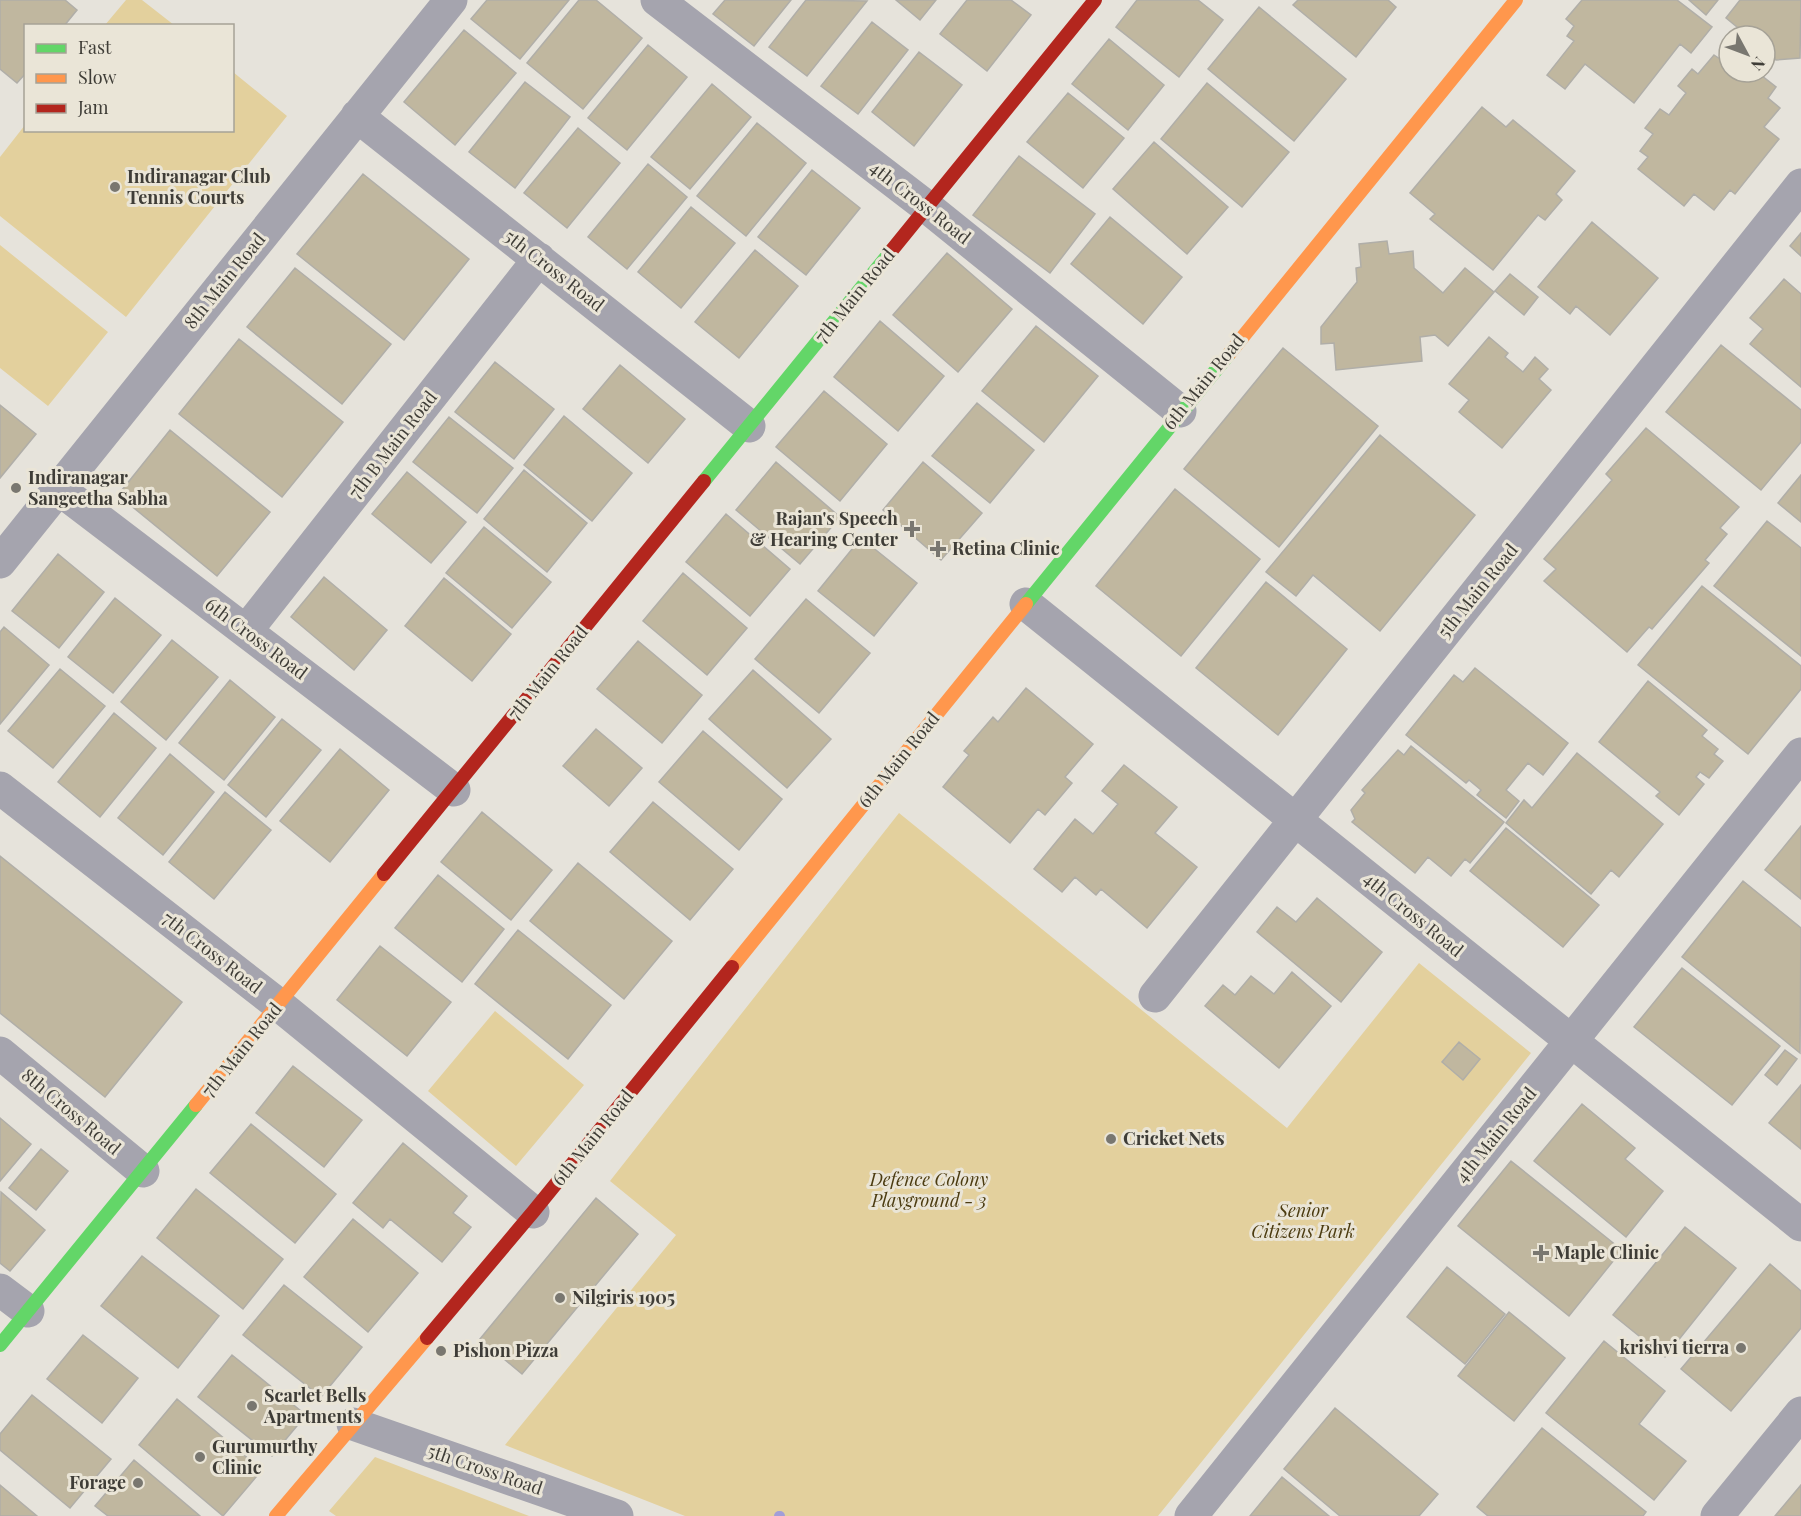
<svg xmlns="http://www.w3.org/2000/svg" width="1801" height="1516" font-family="'Playfair Display',serif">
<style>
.green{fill:#e3d09d}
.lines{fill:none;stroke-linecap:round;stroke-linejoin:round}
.stream{stroke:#a29ed8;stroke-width:10}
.building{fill:#c0b79f;stroke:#b0aea8;stroke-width:1.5}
.street{stroke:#a5a4ae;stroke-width:33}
.fast{stroke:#63d668;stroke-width:14}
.slow{stroke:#ff974d;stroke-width:14}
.jam{stroke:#b3261e;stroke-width:14}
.poi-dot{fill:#797770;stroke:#eae5d7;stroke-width:2}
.labels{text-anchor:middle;stroke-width:6;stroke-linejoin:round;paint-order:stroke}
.poi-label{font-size:18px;font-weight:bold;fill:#3f3d37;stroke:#eae5d7;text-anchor:start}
.street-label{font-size:18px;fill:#3f3d37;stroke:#eae5d7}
.park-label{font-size:18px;font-style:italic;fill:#4c3c11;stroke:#eae5d7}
</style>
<rect width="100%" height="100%" fill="#e6e3db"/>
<path class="green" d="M126 0H142L174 25H105Z
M233 72 287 116 126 317 0 216V157L25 125 26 130H232Z
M0 245 108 332 48 406 0 368Z
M899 813 1287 1128 1419 963 1531 1053 1158 1516H685L505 1445 676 1235 610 1181Z
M495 1011 584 1085 516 1166 428 1091Z
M375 1457 529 1516H336L329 1511Z"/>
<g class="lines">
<path class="stream" d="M779 1516H780"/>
</g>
<path class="building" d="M0 0H65L77 10 64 26H26V73L17 83 0 69Z
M487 0H569L520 59 471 19Z
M579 0H596L642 38 583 109 527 63Z
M725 0H791L754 46 713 14Z
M806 0 867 1 807 76 769 47Z
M896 0H936L920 20Z
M967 0H1011L1031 15 987 71 940 34Z
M1137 0H1198L1223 20 1179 77 1116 27Z
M1298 0H1388L1396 7 1356 57 1293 5Z
M1582 0H1677L1712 27 1691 53 1680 44 1634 103 1585 64 1565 89 1547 75 1574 41 1567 36 1574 26 1566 19Z
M1689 0H1718L1706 15Z
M1740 0H1801L1800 58 1776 60 1765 51V36H1748L1726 18Z
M1259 7 1346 79 1294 141 1208 69Z
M872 22 908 50 858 114 821 86Z
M464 30 516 73 455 145 404 102Z
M1109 39 1164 85 1128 130 1072 84Z
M648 45 687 77 627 150 588 118Z
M919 52 962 85 914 146 872 112Z
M1714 55 1729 65V72H1757L1776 87 1768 98 1780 108 1764 127 1779 139 1735 194 1730 190 1714 210 1694 194 1684 206 1638 169 1648 157 1640 151 1653 134 1645 128 1660 109 1669 115 1686 93 1678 86 1692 69 1698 74Z
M525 82 570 117 515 188 469 152Z
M1207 83 1289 152 1242 207 1161 139Z
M712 84 751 117 690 189 651 157Z
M1068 93 1124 138 1083 188 1027 142Z
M1482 107 1506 127 1513 120 1575 171 1556 194 1562 200 1545 220 1538 215 1493 270 1430 219 1435 214 1410 193Z
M757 123 806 163 746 236 697 196Z
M578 128 620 163 567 228 524 193Z
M1154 142 1228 207 1187 254 1113 189Z
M1019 156 1095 214 1050 273 973 215Z
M648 164 687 197 627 269 588 237Z
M812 170 860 208 806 275 758 237Z
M363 174 469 259 404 340 297 254Z
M691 207 735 243 681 308 638 272Z
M1110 217 1182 277 1143 324 1071 264Z
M1592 222 1658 278 1610 335 1576 306 1570 314 1538 287Z
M1801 233V256L1790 246Z
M1387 241 1389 254 1413 251 1414 268 1443 293 1465 268 1494 292 1448 346 1435 335 1420 337 1422 361 1336 370 1334 343 1321 344V327L1357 282 1356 268 1361 267 1359 244Z
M755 250 798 286 739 358 695 322Z
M947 253 1012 309 958 372 893 315Z
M295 268 391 344 342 404 247 327Z
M1510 274 1538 297 1524 315 1495 291Z
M1784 279 1801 294V387L1750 344 1763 329 1750 318Z
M880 321 944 376 898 431 834 377Z
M1036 326 1098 376 1044 442 982 391Z
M1489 337 1508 353 1505 357 1523 372 1535 357 1548 369 1539 379 1551 390 1502 448 1459 412 1469 400 1449 384Z
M239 339 343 422 282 497 179 414Z
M1721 345 1801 410V442L1761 490 1666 412Z
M1283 348 1378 426 1279 547 1184 469Z
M495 362 554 409 514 459 455 412Z
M620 365 685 419 648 463 583 409Z
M824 391 887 444 840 501 776 447Z
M977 403 1034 450 990 503 932 456Z
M0 405 36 434 0 478Z
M564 416 632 473 592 521 524 465Z
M449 417 513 468 477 513 413 462Z
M1646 428 1739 507 1720 528 1727 534 1705 560 1709 563 1652 629 1649 627 1627 652 1544 581 1556 569 1544 559 1612 480 1606 474Z
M170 430 270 512 217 576 118 495Z
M1380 435 1475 515 1380 631 1313 575 1296 596 1266 572Z
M776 462 840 517 800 564 736 510Z
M923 462 982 513 941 560 883 510Z
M524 470 587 523 547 572 484 519Z
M407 472 466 522 431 563 372 514Z
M1801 475V522L1778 503Z
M1175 489 1260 559 1181 656 1096 586Z
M726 514 790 569 750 616 686 562Z
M1767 521 1801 548V656L1714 586Z
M484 527 551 582 512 628 446 573Z
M861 538 917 583 874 636 818 591Z
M58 554 104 592 59 648 12 611Z
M683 573 747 628 707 675 643 621Z
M324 577 387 630 354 670 291 617Z
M444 578 511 634 472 681 405 626Z
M1266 582 1347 649 1278 735 1196 668Z
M1702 586 1801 666V689L1748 754 1638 665Z
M115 598 161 635 113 693 68 657Z
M806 599 870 653 819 713 755 659Z
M4 627 49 665 0 724V632Z
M172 640 218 677 166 740 121 702Z
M638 641 702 695 662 743 597 689Z
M1475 668 1568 743 1543 775 1528 763 1506 790 1519 801 1506 818 1477 795 1481 790 1469 780 1466 783 1406 735 1454 675 1463 682Z
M60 669 105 706 53 768 8 731Z
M753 670 831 739 787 788 709 719Z
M230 680 275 717 224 780 179 743Z
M1648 681 1707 730 1702 736 1718 749 1714 754 1723 761 1709 778 1700 772 1696 777 1704 784 1679 815 1656 796 1660 792 1599 742Z
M1026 688 1093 744 1065 777 1072 783 1045 815 1038 809 1010 843 943 787 969 755 964 751 993 717 998 722Z
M114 713 156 748 100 817 58 782Z
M282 719 321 750 266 817 228 785Z
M596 729 642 768 609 806 563 766Z
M703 731 782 799 739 850 659 782Z
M1411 746 1504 822 1470 863 1465 859 1451 876 1428 857 1415 873 1352 822 1355 819 1351 810 1365 793 1362 790 1398 750 1404 755Z
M340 749 389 790 330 862 280 821Z
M1577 753 1663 824 1619 877 1611 870 1591 894 1506 823 1524 800 1532 808Z
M170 754 214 792 163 855 118 818Z
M1124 765 1177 807 1155 833 1197 867 1147 928 1101 889 1096 895 1075 877 1062 892 1034 869 1075 819 1093 834 1118 804 1102 791Z
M225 792 271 830 214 899 169 862Z
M653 802 733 869 690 920 610 852Z
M482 812 552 870 511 920 441 862Z
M1801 826V899L1765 870Z
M1506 828 1599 905 1563 947 1470 871Z
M0 856 182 1002 105 1097 0 1013Z
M578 863 672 941 624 999 530 921Z
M438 875 504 929 462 982 395 928Z
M1743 881 1801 928 1800 1053 1682 957Z
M1317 898 1382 952 1341 1002 1257 932 1277 907 1296 922Z
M518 930 611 1005 568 1059 475 984Z
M380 946 451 1002 407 1056 337 1000Z
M1682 968 1780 1046 1732 1105 1634 1027Z
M1292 972 1331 1006 1279 1068 1205 1006 1223 985 1235 995 1251 976 1274 994Z
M1459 1042 1480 1059 1463 1080 1442 1062Z
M1785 1050 1797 1059 1777 1085 1765 1075Z
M293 1066 362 1120 324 1167 256 1113Z
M1801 1085V1149L1769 1123Z
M1582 1104 1635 1148 1625 1159 1663 1191 1626 1237 1534 1161Z
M0 1118 31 1144 0 1181Z
M251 1124 336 1194 295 1243 210 1173Z
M403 1143 467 1196 453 1213 471 1227 442 1262 390 1219 383 1228 353 1203Z
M41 1149 68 1171 36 1210 9 1188Z
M1511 1161 1622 1250 1569 1316 1458 1226Z
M196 1189 283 1259 243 1309 157 1238Z
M1 1192 45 1230 10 1271 0 1263Z
M596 1198 638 1234 522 1374 480 1339Z
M353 1219 418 1273 368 1332 304 1277Z
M1685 1227 1736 1268 1665 1357 1613 1315Z
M142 1256 219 1316 178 1368 101 1306Z
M1770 1264 1801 1291V1328L1731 1411 1681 1369Z
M1447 1267 1505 1314 1465 1364 1407 1317Z
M284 1285 362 1347 321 1397 243 1335Z
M1509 1312 1565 1358 1514 1421 1458 1376Z
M83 1335 138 1378 102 1423 47 1379Z
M1604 1341 1665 1391 1639 1424 1686 1461 1654 1500 1546 1413Z
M232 1355 306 1415 272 1456 198 1397Z
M32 1395 111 1459 70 1508 0 1450V1434Z
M177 1399 262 1470 223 1516 139 1445Z
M1335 1408 1438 1494 1419 1516H1340L1284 1469Z
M1542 1428 1646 1512 1643 1516H1488L1477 1507Z
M134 1460 200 1516H108L95 1506Z
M1282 1477 1329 1516H1250Z
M0 1485 37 1516H0Z
M1801 1485V1516H1775Z"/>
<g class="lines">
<path class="street" d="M657 0 927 207 1180 411
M357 116 749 426
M59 489 454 790
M0 562 451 0
M1026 604 1801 1225
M246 631 539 259
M0 788 279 1005 533 1212
M1155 996 1801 185
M0 1053 143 1171
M0 1290 28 1311
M353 1424 617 1516
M1191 1516 1801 754
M1717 1516 1801 1413"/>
<path class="fast" d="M704 481 892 250
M1026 604 1229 354
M0 1345 196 1105"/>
<path class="slow" d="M1229 354 1516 0
M732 967 1026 604
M196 1105 384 874
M276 1516 427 1338"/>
<path class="jam" d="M892 250 1095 0
M384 874 704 481
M427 1338 533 1212 732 967"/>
</g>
<g class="poi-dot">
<circle cx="115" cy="187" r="6"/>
<circle cx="16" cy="488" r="6"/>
<path d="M909 520h6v6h6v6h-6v6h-6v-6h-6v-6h6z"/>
<path d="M935 540h6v6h6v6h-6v6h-6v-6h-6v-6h6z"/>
<circle cx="1111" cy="1139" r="6"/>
<path d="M1538 1244h6v6h6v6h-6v6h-6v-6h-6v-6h6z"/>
<circle cx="560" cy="1298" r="6"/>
<circle cx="1741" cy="1348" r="6"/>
<circle cx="441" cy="1351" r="6"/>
<circle cx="252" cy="1406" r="6"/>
<circle cx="200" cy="1457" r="6"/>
<circle cx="138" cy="1483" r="6"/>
</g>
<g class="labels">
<g class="poi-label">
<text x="127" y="183">Indiranagar Club<tspan x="127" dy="21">Tennis Courts</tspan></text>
<text x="28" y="484">Indiranagar<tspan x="28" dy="21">Sangeetha Sabha</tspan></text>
<text x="898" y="525" text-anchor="end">Rajan's Speech<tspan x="898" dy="21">&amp; Hearing Center</tspan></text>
<text x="952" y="555">Retina Clinic</text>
<text x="1123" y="1145">Cricket Nets</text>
<text x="1554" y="1259">Maple Clinic</text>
<text x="572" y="1304">Nilgiris 1905</text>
<text x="1729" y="1354" text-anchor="end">krishvi tierra</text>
<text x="453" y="1357">Pishon Pizza</text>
<text x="264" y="1402">Scarlet Bells<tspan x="264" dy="21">Apartments</tspan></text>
<text x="212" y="1453">Gurumurthy<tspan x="212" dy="21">Clinic</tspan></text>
<text x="126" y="1489" text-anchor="end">Forage</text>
</g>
<g class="street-label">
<text transform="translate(920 203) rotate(38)" y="6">4th Cross Road</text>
<text transform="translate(554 271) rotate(38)" y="6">5th Cross Road</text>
<text transform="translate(225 281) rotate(-51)" y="6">8th Main Road</text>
<text transform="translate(855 296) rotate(-51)" y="6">7th Main Road</text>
<text transform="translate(1204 382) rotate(-51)" y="6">6th Main Road</text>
<text transform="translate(393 445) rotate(-52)" y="6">7th B Main Road</text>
<text transform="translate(1478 591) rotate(-51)" y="6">5th Main Road</text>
<text transform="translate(256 639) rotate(37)" y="6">6th Cross Road</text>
<text transform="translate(548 673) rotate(-51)" y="6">7th Main Road</text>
<text transform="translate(899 760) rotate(-51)" y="6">6th Main Road</text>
<text transform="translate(1413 915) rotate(39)" y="6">4th Cross Road</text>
<text transform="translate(212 953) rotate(38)" y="6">7th Cross Road</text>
<text transform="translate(242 1050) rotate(-51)" y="6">7th Main Road</text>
<text transform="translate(71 1112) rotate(40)" y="6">8th Cross Road</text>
<text transform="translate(1496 1135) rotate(-51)" y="6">4th Main Road</text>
<text transform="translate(593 1138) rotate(-51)" y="6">6th Main Road</text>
<text transform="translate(485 1470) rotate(19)" y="6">5th Cross Road</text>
</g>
<g class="park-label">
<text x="929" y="1186">Defence Colony<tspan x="929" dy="21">Playground - 3</tspan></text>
<text x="1303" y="1217">Senior<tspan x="1303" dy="21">Citizens Park</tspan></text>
</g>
</g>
<rect x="24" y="24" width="210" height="108" fill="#eae5d7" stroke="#a6a297" stroke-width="1.5"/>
<rect x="36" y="44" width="30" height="9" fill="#63d668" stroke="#a6a297" stroke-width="1.5"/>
<text x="78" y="54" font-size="18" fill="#3f3d37">Fast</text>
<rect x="36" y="74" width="30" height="9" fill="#ff974d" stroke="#a6a297" stroke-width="1.5"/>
<text x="78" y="84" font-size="18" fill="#3f3d37">Slow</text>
<rect x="36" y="104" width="30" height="9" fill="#b3261e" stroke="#a6a297" stroke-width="1.5"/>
<text x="78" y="114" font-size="18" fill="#3f3d37">Jam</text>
<g transform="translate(1747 54) rotate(131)"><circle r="28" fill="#eae5d7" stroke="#a6a297" stroke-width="1.5"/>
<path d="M0-4.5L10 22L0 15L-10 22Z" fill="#797770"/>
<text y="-9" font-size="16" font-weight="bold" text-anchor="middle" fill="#3f3d37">N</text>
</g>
</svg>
